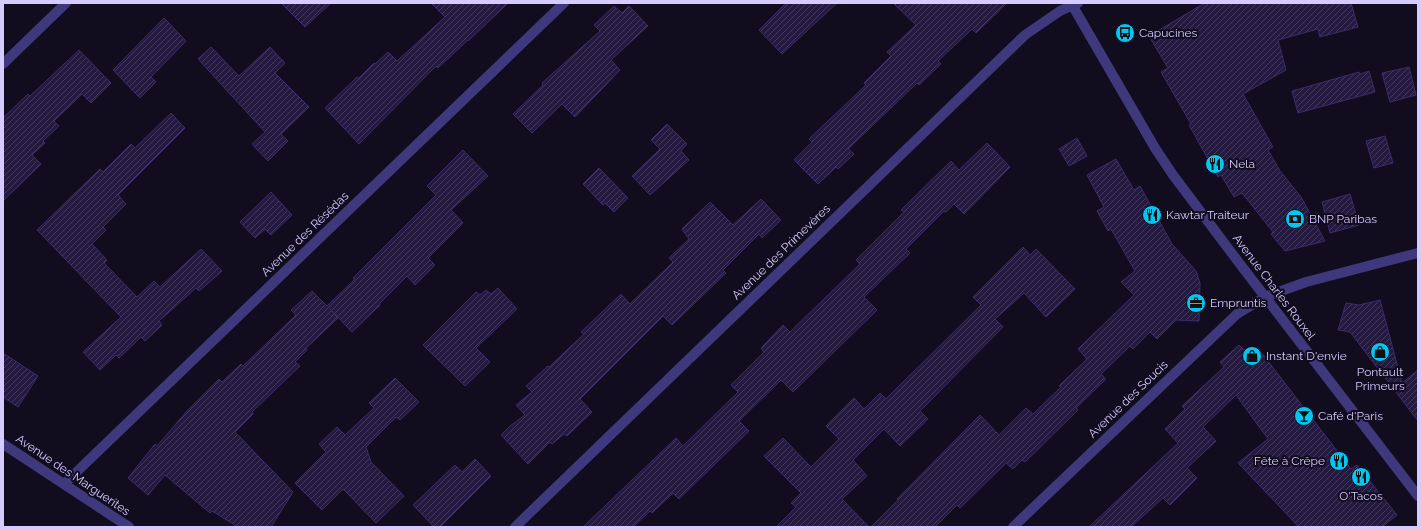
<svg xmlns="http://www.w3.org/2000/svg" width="1421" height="530" font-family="Raleway,sans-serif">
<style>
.building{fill:url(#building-hatch);stroke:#3d2b6b}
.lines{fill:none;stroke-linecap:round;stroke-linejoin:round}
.minor{stroke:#40387d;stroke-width:10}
.labels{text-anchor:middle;stroke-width:4;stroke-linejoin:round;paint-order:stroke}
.poi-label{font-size:12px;fill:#d5cbfe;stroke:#110d1f;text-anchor:start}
.street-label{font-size:12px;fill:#d5cbfe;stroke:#110d1f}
</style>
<defs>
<pattern id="building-hatch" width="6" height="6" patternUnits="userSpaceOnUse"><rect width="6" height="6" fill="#24193f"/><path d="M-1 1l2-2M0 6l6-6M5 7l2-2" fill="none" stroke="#43395c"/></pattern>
</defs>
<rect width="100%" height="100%" fill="#110d1f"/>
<path class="building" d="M281 3H331L305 27Z
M431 3H508L468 41V40L438 68 436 66 359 144 325 108 357 77 359 78 374 63 375 64 388 52 397 61 445 17Z
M786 3H837L782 54 759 30Z
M893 3H1007L976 33 972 29 938 61 941 64 919 85 917 83 848 149 854 154 838 169 836 167 818 184 794 160 812 142 809 139 866 85 864 83 891 56 887 52 916 25Z
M1205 3H1351L1358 27 1320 37 1318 29 1278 40 1286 70 1243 94 1273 147 1268 150 1280 171 1301 197 1325 241 1285 251 1271 234 1273 232 1242 193 1234 197 1221 175 1218 177 1189 125 1191 124 1161 72 1168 68 1149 36Z
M614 6 622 13 629 6 648 26 611 60 620 70 575 117 562 104 532 133 513 114 543 85 542 83 600 31 594 25Z
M164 18 186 41 151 77 156 82 140 98 113 70Z
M211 47 239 76 270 47 285 63 275 73 309 107 281 134 288 141 268 161 252 144 265 132 198 59Z
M79 50 111 83 91 103 82 94 54 121 59 126 43 141 45 143 32 155 41 164 3 201V118L28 94 30 96Z
M1409 67 1416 95 1390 102 1382 73Z
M1369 71 1375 92 1298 113 1292 91 1359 72 1360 74Z
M171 113 185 128 118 195 126 204 103 227 106 230 92 244 107 260 104 263 137 297 154 281 160 287 201 249 222 271 199 291 196 288 159 321 162 325 145 341 141 337 119 358 116 355 100 370 83 352 121 317 37 230 100 169 103 172 131 144 135 148Z
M667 124 687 144 681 151 689 160 650 195 632 176 660 149 651 140Z
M1385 136 1393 163 1374 168 1366 141Z
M1077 138 1087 156 1069 166 1059 149Z
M987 143 1010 167 964 214 954 204 946 212 944 211 906 249 910 253 864 297 877 310 793 392 781 380 739 421 749 431 679 499 673 493 652 513 650 511 633 527H583L676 438 683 446 738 392 731 385 764 352 761 348 783 325 790 332 860 264 856 260 904 212 901 210 951 161 959 170Z
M463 150 488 176 451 210 463 223 428 258 435 265 415 285 407 276 379 304 380 305 352 332 330 309 338 318 306 348 307 350 295 362 300 366 252 412 253 414 235 432 293 492 271 527H238L212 511 210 513 165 475 148 495 128 478 155 444 157 446 186 412 219 379 222 382 241 364 243 366 296 315 291 310 312 291 327 306 355 279 353 278 436 195 427 186Z
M1116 159 1134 190 1140 186 1172 244 1196 271 1200 283 1199 321 1176 320 1157 339 1150 332 1133 349 1130 346 1101 374 1106 379 1076 408 1078 410 1025 462 1022 460 1013 469 1006 463 960 508 957 505 935 527H871L898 500 897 499 980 415 999 435 1026 408 1033 414 1061 387 1059 386 1087 359 1078 349 1134 295 1121 282 1135 271 1111 229 1108 231 1097 211 1104 207 1087 175Z
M599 168 628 198 614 212 605 203 603 205 583 184Z
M271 192 292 215 271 235 265 229 255 238 240 222Z
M1350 194 1359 225 1330 233 1322 202Z
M761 199 781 220 762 238 759 234 723 270 726 273 672 325 663 316 580 399 592 412 567 436 564 434 552 444 550 442 528 464 501 435 510 426 525 415 516 405 532 392 526 386 548 366 549 367 584 334 581 332 621 294 630 304 673 262 669 258 689 239 682 229 710 202 733 225Z
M1023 247 1030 255 1036 249 1075 289 1046 317 1024 293 995 319 1003 327 920 411 928 419 900 446 884 429 853 460 867 476 842 499 869 527H776L796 507 791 503 801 493 764 456 783 438 811 467 839 439 826 426 854 398 864 409 880 393 886 399 981 305 973 297Z
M498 288 517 309 476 348 490 362 465 386 423 345 476 292 480 295 486 290 491 294Z
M1380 300 1402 383 1418 370V421L1350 332 1338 330 1346 303 1359 305Z
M1239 345 1246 352H1261L1351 469 1357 465 1397 515 1382 527H1299L1238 463 1268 439 1236 395 1203 427 1216 441 1187 468 1197 478 1170 505 1163 498 1131 527H1089L1178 443 1165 429 1185 409 1182 406 1224 367 1220 362Z
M3 353 38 376 18 407 3 397Z
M395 378 419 402 400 420 396 417 366 447 371 462 404 496 376 523 343 489 322 510 295 483 326 452 319 444 337 427 345 435 374 408 369 403Z
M475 459 491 476 440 527H434L413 505 455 465 462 472Z"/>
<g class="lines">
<path class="minor" d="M1071 3 1155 148 1173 175 1243 268 1418 496
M3 64 66 3
M3 444 129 527
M64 484 564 3
M515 527 1025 35 1060 11 1078 3
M1013 527 1237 314 1265 297 1306 282 1418 253"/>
</g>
<defs>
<symbol id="bus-disc" viewBox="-11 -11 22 22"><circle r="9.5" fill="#04c7f1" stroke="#110d1f"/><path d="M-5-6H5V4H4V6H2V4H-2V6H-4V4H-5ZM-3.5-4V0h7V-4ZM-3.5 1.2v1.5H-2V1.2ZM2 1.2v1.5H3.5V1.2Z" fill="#111"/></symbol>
<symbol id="restaurant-disc" viewBox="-11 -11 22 22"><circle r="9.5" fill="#04c7f1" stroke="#110d1f"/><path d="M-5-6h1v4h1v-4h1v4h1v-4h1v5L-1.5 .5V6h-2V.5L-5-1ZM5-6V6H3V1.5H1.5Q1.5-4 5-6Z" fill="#111"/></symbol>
<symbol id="bank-disc" viewBox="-11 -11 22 22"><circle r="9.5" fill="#04c7f1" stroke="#110d1f"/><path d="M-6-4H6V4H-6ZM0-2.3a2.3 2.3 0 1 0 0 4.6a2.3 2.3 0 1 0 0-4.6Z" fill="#111"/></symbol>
<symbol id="office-disc" viewBox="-11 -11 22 22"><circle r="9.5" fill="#04c7f1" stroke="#110d1f"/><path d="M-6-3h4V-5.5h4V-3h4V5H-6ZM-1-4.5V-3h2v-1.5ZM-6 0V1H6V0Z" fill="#111"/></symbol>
<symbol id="shop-disc" viewBox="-11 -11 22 22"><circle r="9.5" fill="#04c7f1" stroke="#110d1f"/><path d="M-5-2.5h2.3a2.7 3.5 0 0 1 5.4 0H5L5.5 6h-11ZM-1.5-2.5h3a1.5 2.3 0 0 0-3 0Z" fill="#111"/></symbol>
<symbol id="bar-disc" viewBox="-11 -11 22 22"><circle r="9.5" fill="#04c7f1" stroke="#110d1f"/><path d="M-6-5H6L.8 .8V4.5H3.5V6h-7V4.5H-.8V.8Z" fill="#111"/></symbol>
</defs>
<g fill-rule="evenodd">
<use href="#bus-disc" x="1114" y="22" width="22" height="22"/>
<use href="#restaurant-disc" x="1204" y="153" width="22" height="22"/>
<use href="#restaurant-disc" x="1141" y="204" width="22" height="22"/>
<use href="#bank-disc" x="1284" y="208" width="22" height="22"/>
<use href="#office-disc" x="1185" y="292" width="22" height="22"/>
<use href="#shop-disc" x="1369" y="341" width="22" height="22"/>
<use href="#shop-disc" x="1241" y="345" width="22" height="22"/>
<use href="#bar-disc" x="1293" y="405" width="22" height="22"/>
<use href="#restaurant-disc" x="1328" y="450" width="22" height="22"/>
<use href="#restaurant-disc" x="1350" y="466" width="22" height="22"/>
</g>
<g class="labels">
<g class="poi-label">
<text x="1139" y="37">Capucines</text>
<text x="1229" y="168">Nela</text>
<text x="1166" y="219">Kawtar Traiteur</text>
<text x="1309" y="223">BNP Paribas</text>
<text x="1210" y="307">Empruntis</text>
<text x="1266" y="360">Instant D'envie</text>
<text x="1380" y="376" text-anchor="middle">Pontault<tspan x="1380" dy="14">Primeurs</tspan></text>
<text x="1318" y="420">Café d'Paris</text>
<text x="1325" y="465" text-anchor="end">Fête à Crêpe</text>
<text x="1361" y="500" text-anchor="middle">O'Tacos</text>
</g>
<g class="street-label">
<text transform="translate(305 234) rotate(-44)" y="4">Avenue des Résédas</text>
<text transform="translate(781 252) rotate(-44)" y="4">Avenue des Primevères</text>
<text transform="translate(1274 287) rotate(53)" y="4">Avenue Charles Rouxel</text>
<text transform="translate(1128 399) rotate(-44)" y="4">Avenue des Soucis</text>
<text transform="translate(73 475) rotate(34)" y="4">Avenue des Marguerites</text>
</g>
</g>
<rect width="1421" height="530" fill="none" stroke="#d5cbfe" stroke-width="8"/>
</svg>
